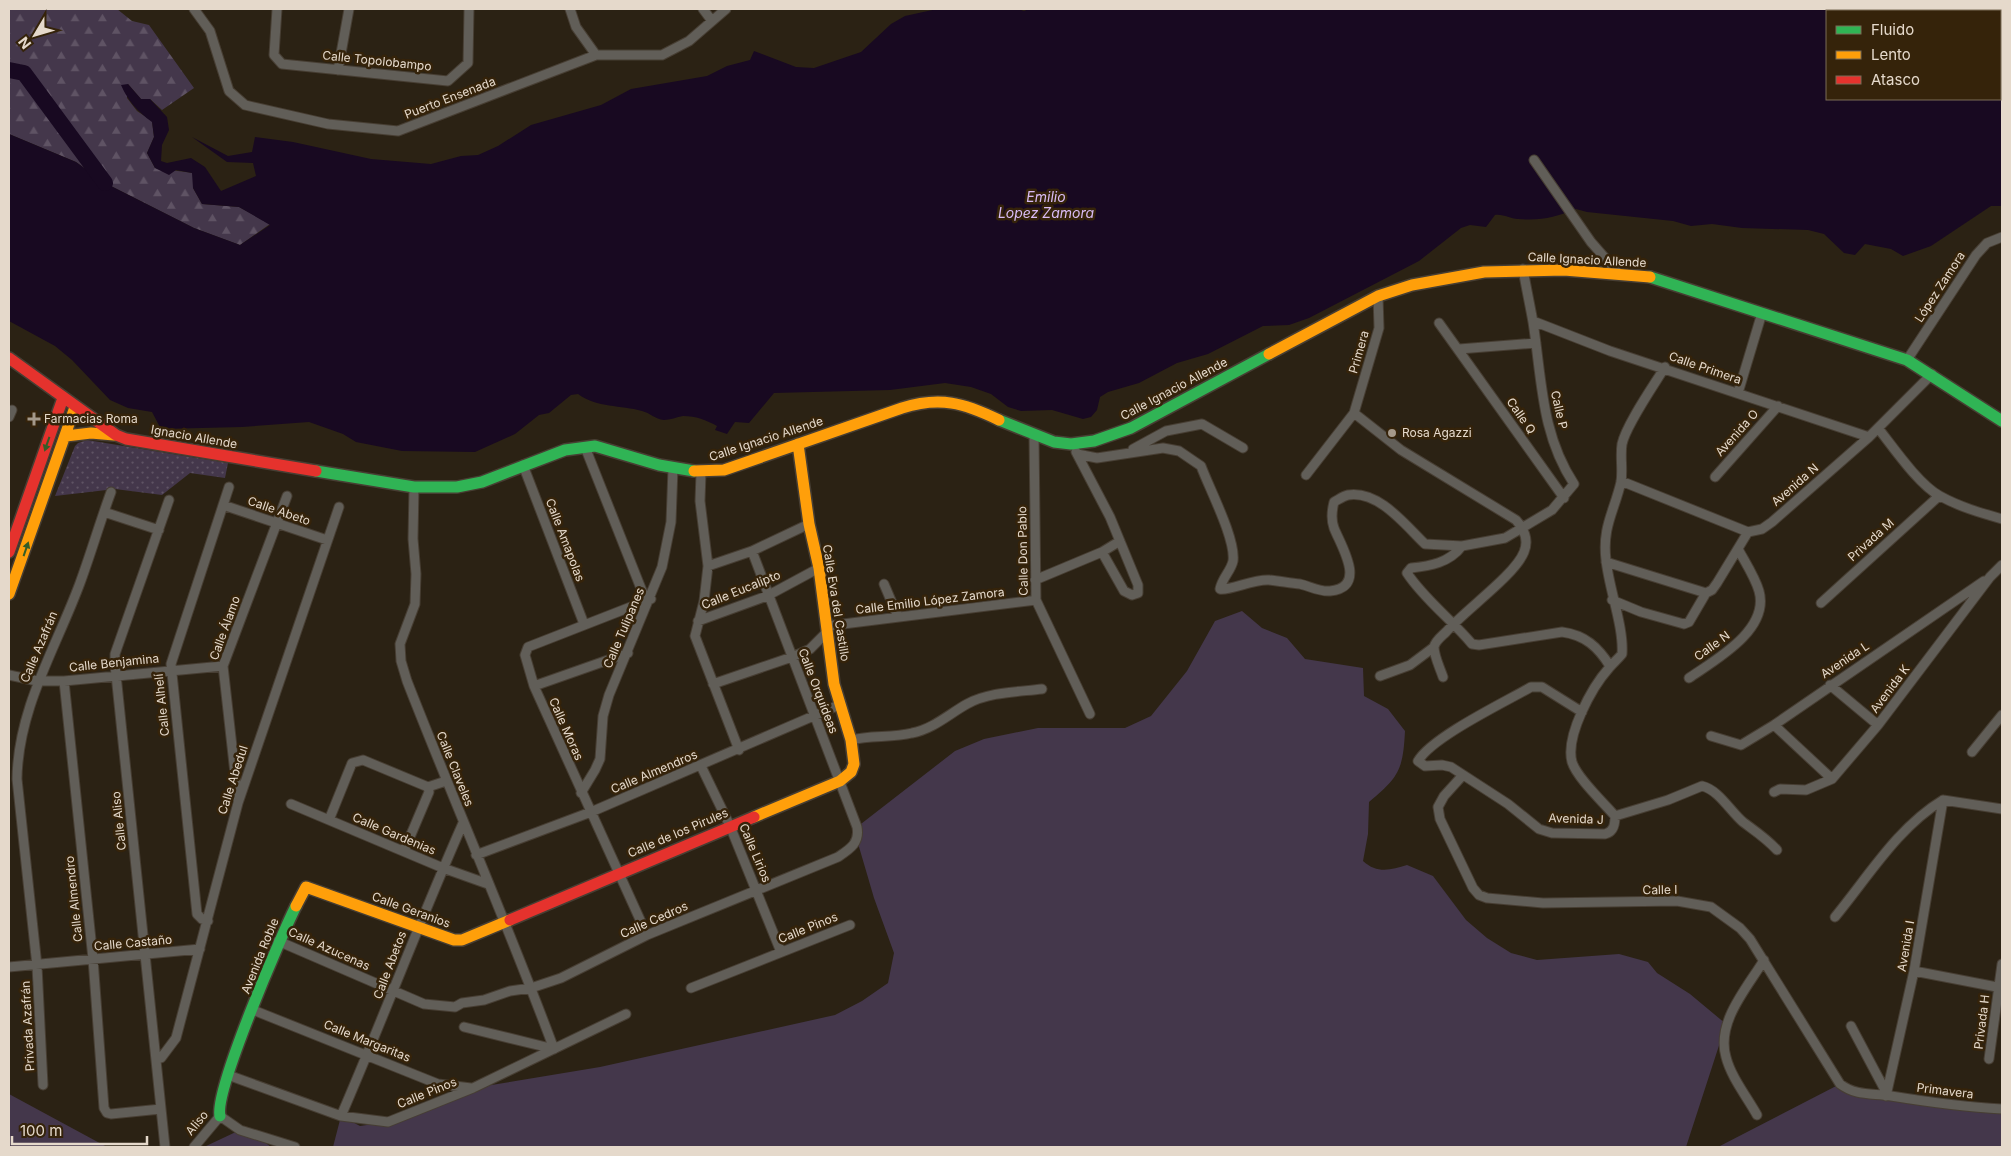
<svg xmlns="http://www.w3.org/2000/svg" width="2011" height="1156" font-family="Inter,sans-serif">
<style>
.grass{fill:#44374b}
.forest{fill:url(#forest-firs)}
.park{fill:url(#park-dots)}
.water{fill:#180921;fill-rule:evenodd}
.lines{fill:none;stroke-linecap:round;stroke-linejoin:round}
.river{stroke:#180921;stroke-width:16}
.street-casing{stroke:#473e33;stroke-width:11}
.fast-casing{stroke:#473e33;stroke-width:14}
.slow-casing{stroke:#473e33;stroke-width:14}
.jam-casing{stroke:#473e33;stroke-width:14}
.street{stroke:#615e58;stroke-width:9}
.fast{stroke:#30b455;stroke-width:11}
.slow{stroke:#ff9f0a;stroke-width:11}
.jam{stroke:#e5322d;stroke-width:11}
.oneway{fill:#335d28}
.poi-dot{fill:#a4998b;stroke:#35230a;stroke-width:2}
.labels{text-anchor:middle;stroke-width:5;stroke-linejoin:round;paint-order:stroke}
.street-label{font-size:12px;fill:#e5d9cb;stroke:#35230a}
.poi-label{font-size:12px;fill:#e5d9cb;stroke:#35230a;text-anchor:start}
.water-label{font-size:14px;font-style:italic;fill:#d8bbf4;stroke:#35230a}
</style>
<defs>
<pattern id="forest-firs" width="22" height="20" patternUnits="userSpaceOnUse" patternTransform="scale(1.25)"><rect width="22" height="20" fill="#44374b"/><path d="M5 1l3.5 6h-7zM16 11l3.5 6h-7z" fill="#5f5364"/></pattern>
<pattern id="park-dots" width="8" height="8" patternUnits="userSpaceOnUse" patternTransform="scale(1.25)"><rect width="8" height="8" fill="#44374b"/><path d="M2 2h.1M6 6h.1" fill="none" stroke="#5f5364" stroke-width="1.8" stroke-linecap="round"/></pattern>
</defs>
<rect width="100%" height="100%" fill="#2b2214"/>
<path class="grass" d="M1242 611 1262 628 1287 638 1305 659 1363 668 1364 696 1388 709 1405 731C1403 770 1399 777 1369 802L1368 834 1363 861C1377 874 1391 870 1407 865L1433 876 1466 920 1487 938 1511 953 1537 960 1619 954 1648 962 1657 973 1690 994 1726 1024 1686 1147H333L341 1116 360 1126 388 1122 473 1088 600 1067 835 1015 862 1001 888 983 894 953 874 898 857 840V827L955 751 984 739 1038 728H1125L1151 716 1187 671 1215 621Z
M1840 1084 1850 1091 2002 1110V1147H1718Z
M9 1094 107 1147H9Z
M240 1130 258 1137 271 1147H204Z"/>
<path class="forest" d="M9 9H117L132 21 149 25 194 88 162 110 150 99H141L128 84 127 98 137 111 152 121 154 137 147 153 155 168 193 173V188L202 204 239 207 270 224 240 245 194 228 105 183 76 162 9 134Z"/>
<path class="park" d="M87 440 228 463 225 478 190 473 162 495 115 489 55 496 75 446 78 443Z"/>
<path class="water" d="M937 9H1018L1024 11 1029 9H2002V206H1991L1931 246 1903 256 1891 249 1865 244 1855 255 1844 253 1824 234 1808 230 1742 228 1712 224 1691 226 1673 221 1587 212 1576 209C1555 217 1542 221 1518 219 1510 219 1504 214 1495 215L1486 227 1470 225 1461 228 1419 261 1309 318 1289 325 1263 326 1208 354 1177 363 1139 383 1108 392 1100 397 1097 410 1091 417 1083 419 1052 410 1021 411 1008 407 991 394 971 387 945 383 890 390 774 393 749 423 735 422 727 434 715 430 717 426C706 420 696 416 683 416 677 417 670 420 664 420 655 419 650 413 642 411 621 405 597 408 578 394L571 395 549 413 539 415 515 434 475 452 402 451 356 442 343 434 309 422 242 427 161 429 152 412 128 408 110 400 72 360 55 346 9 321V134L76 162 105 183 194 228 240 245 270 225 239 207 202 204 193 188 192 173 176 170 169 175 155 168 147 153 154 137 152 122C137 111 128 101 121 85L128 84 141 99H150L167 117 169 130 162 145 161 161 167 163 191 158 205 167 221 191 256 176 253 163 227 162 192 137 228 156 252 152 255 137 293 142 371 159 431 164 461 156 478 155 498 146 531 125 601 105 631 89 707 76 727 66 750 60 754 51 796 67 814 68 861 52 891 24 905 16ZM1827 11H2000V99H1827Z"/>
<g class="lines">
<path class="river" d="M9 70 24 73 105 183"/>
<defs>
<path id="street" d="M194 9 210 31 229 91 245 105 328 124 398 131 596 55H662L689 41 726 9
M277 9 274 55 282 64 448 81 468 63 469 9
M570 9 576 27 596 55
M703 9 712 21
M338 70 349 9
M1534 160 1591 242 1620 275
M1533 321 1610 351 1869 437
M1439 323 1564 498
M1459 349 1536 343
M1907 360 1976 255 1987 243 2002 237
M1738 393 1762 313
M1354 413 1401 450 1516 520C1524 529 1529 540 1524 552 1515 575 1465 610 1446 632 1442 636 1435 641 1434 647 1434 656 1440 668 1443 677
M9 417 12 410
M1878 428C1893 447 1919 485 1940 496 1960 507 1981 513 2002 519
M1034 436 1036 600 1090 714
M585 447 646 601
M1133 449 1166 431 1202 424 1243 448
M1076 452 1110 517 1138 585V593L1132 595 1124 591 1102 552
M1077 454 1097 458 1163 448 1179 451 1201 466C1209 488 1236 539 1233 561 1231 571 1222 578 1220 589 1230 591 1253 579 1269 580 1279 581 1290 583 1300 584 1309 586 1320 592 1330 591 1368 587 1341 546 1334 528 1331 520 1332 510 1334 502 1338 500 1343 496 1348 495 1379 490 1406 526 1425 544L1462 546 1505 538 1552 510 1574 484C1541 434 1542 380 1533 322 1530 305 1526 287 1523 269
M523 465 584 624
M701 473 700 501 708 566 704 601 695 636 739 750
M1306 475 1354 413 1379 328 1378 296
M1715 477 1778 406
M1621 481 1748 532
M414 487 413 539 416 574 415 604 400 644 401 661 407 681C455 804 508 925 554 1049
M223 505 327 540
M104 512 159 530
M1462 546C1449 563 1430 566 1411 568L1407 573C1424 599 1452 620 1472 644L1479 645 1562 632C1585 635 1598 647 1610 666
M1606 562 1706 593
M708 566 752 551 809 524
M1035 580 1102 552 1120 541
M884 584 898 617
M1612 600 1641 612 1684 624 1689 622 1706 593 1712 590 1717 583 1748 532 1762 529 1772 522 1869 437 1932 374
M1821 603 1939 496
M698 621 767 596 819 568
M827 626 1036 600
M9 675 37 681H64L223 666
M1380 676 1410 665 1434 647
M1689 678C1715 660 1770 630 1759 591 1755 577 1745 562 1738 549
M64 681 93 959 104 1108 107 1113 111 1114 161 1109
M713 684 792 657 810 649 827 632
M1830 685 1878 725
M534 686 628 653
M1582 712 1542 687H1531C1505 702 1432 737 1418 761L1425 766 1442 765 1451 767 1508 804 1539 829 1552 833 1605 834C1614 832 1615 824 1615 816 1604 803 1577 778 1572 762 1565 736 1592 687 1609 668 1613 663 1618 659 1622 654 1624 627 1609 589 1606 560 1602 527 1614 512 1621 482 1623 470 1620 456 1622 444 1626 425 1654 385 1665 367
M1774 725 1832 779
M1711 736 1741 745 1774 725 1984 581
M851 740C871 735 892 738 912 733 933 729 949 714 967 704 989 692 1017 692 1042 689
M1972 752 2002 715
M701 766 730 826 781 952
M1463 775 1444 796 1438 807 1440 819 1473 888 1479 895 1487 898 1543 903 1677 901 1711 907 1740 928 1750 939 1840 1084C1856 1096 1871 1093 1891 1096 1928 1102 1965 1107 2002 1109
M428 787 446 781
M1774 792 1780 789 1806 790 1832 779 1878 725 1990 577 2002 565
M581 793 595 770 600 759 603 716 609 695 662 567 671 522 673 468
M238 800 223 666 287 496
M1943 800 2002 809
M291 804 443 868 488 884
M1615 816 1668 800 1702 786C1719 790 1730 811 1743 822 1755 831 1766 838 1777 850
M329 820 352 763 363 760 428 787
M404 851 429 792 428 787
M476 855 591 812 839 705
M1835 917C1868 877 1898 827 1943 800
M208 921 202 919 197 914 171 664 229 487
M647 935 534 686 525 655 528 647 651 599
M278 941 424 1004 455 1007 462 1003 484 1000 510 991 531 988 561 978 647 935 838 857C850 849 860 843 857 827L752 551
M9 967 200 949
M1914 971 2002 988
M691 988 850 925
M253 1010 438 1084 471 1088
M1851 1026 1886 1092
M464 1027 554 1049
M157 1059 161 1058 176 1038 238 803 339 507
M1989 1059 2002 964
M228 1075 341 1116 388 1122 473 1088 626 1014
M43 1085 37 966 17 779C18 708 56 648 80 583 91 553 100 522 111 492
M1886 1096 1914 971 1943 800
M1757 1115C1747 1097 1731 1077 1726 1057 1716 1022 1747 988 1764 960
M341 1116C383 1019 420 920 463 823
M165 1147 115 665V654L169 500
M194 1147 220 1116 240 1130 295 1147"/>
<path id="fast" d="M1650 277 1907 360 2002 421
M999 420 1054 442 1071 444 1094 441 1131 428 1269 354
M316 471 414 487H457L482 482 565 450 595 446 659 465 694 471
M220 1116C214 1091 281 936 296 906"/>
<path id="slow" d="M1269 354 1378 296 1412 285 1484 272 1564 270 1650 277
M66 436 91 433 114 435
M694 471 724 470 902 408C940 396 964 403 999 420
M9 594 75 407
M754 817 840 781 851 772 854 764 851 740 834 684 819 568 809 524 798 444
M296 906 306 887 454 940H462L510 920"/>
<path id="jam" d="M9 358 116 435 126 439 316 471
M9 552 63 398
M510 920 754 817"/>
</defs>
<use href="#street" class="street-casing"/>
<use href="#fast" class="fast-casing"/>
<use href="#slow" class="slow-casing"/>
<use href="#jam" class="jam-casing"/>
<use href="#street" class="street"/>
<use href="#fast" class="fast"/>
<use href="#slow" class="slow"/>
<use href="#jam" class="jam"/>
</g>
<defs><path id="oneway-solid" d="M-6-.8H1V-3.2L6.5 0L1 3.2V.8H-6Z" transform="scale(1.25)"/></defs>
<g class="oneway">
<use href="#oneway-solid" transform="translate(47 444) rotate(109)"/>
<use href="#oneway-solid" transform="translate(26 549) rotate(-71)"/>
</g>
<g class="poi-dot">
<path d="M31.5 411.5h5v5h5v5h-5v5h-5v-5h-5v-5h5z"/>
<circle cx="1392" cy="433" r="5"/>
</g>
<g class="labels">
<g class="street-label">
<text transform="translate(377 61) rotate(6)" y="4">Calle Topolobampo</text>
<text transform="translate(450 98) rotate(-21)" y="4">Puerto Ensenada</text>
<text transform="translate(1587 260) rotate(3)" y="4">Calle Ignacio Allende</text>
<text transform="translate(1940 287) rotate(-57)" y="4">López Zamora</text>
<text transform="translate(1359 352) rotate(-74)" y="4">Primera</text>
<text transform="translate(1705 368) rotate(19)" y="4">Calle Primera</text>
<text transform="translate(1174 389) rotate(-28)" y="4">Calle Ignacio Allende</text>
<text transform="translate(1559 410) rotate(77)" y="4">Calle P</text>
<text transform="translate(1521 416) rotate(55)" y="4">Calle Q</text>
<text transform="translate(1737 433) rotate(-48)" y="4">Avenida O</text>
<text transform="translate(194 437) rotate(10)" y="4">Ignacio Allende</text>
<text transform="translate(766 439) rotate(-18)" y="4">Calle Ignacio Allende</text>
<text transform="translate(1795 485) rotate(-41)" y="4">Avenida N</text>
<text transform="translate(279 511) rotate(19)" y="4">Calle Abeto</text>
<text transform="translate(565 540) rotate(69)" y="4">Calle Amapolas</text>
<text transform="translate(1871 540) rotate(-42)" y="4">Privada M</text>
<text transform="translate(1023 551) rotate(-91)" y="4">Calle Don Pablo</text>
<text transform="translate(741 590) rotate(-22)" y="4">Calle Eucalipto</text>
<text transform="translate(930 601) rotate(-7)" y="4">Calle Emilio López Zamora</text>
<text transform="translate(836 603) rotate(81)" y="4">Calle Eva del Castillo</text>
<text transform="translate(225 628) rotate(-70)" y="4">Calle Álamo</text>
<text transform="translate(624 628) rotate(-67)" y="4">Calle Tulipanes</text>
<text transform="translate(1712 646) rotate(-36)" y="4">Calle N</text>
<text transform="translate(39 647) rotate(-67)" y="4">Calle Azafrán</text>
<text transform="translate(1845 660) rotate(-34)" y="4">Avenida L</text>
<text transform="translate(114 663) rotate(-6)" y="4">Calle Benjamina</text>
<text transform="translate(1890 689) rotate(-53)" y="4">Avenida K</text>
<text transform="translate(818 691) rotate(69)" y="4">Calle Orquídeas</text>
<text transform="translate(162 705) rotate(-96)" y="4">Calle Alhelí</text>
<text transform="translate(566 729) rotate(66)" y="4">Calle Moras</text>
<text transform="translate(455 769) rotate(68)" y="4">Calle Claveles</text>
<text transform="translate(654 772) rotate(-23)" y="4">Calle Almendros</text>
<text transform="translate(233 780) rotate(-72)" y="4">Calle Abedul</text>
<text transform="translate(1576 819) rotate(2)" y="4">Avenida J</text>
<text transform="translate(119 821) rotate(-96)" y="4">Calle Aliso</text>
<text transform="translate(678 833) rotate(-23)" y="4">Calle de los Pirules</text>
<text transform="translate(394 834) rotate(23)" y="4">Calle Gardenias</text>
<text transform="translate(755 853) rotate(67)" y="4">Calle Lirios</text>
<text transform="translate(1660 890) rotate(-1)" y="4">Calle I</text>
<text transform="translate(74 899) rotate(-96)" y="4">Calle Almendro</text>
<text transform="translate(411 910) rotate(20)" y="4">Calle Geranios</text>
<text transform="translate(654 920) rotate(-24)" y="4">Calle Cedros</text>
<text transform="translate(808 928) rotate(-22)" y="4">Calle Pinos</text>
<text transform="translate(133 943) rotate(-5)" y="4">Calle Castaño</text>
<text transform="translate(1906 946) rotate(-80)" y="4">Avenida I</text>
<text transform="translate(329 949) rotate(24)" y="4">Calle Azucenas</text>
<text transform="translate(260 956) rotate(-68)" y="4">Avenida Roble</text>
<text transform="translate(390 965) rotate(-69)" y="4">Calle Abetos</text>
<text transform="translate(1982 1022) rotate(-83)" y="4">Privada H</text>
<text transform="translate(28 1026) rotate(-93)" y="4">Privada Azafrán</text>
<text transform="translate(367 1041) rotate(22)" y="4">Calle Margaritas</text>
<text transform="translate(1945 1091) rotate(7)" y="4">Primavera</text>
<text transform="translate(427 1093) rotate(-22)" y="4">Calle Pinos</text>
<text transform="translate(197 1123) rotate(-50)" y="4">Aliso</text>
</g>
<g class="poi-label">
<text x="44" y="423">Farmacias Roma</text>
<text x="1402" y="437">Rosa Agazzi</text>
</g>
<g class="water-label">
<text x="1046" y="202">Emilio<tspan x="1046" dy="16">Lopez Zamora</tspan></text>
</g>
</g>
<rect width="2011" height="1156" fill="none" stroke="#e5d9cb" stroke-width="20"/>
<rect x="1826" y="10" width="175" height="90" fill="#35230a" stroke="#7b6c57"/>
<rect x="1836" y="26" width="25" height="8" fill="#30b455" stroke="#7b6c57"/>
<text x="1871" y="35" font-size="15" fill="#e5d9cb">Fluido</text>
<rect x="1836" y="51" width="25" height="8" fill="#ff9f0a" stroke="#7b6c57"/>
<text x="1871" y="60" font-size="15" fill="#e5d9cb">Lento</text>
<rect x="1836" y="76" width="25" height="8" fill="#e5322d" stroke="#7b6c57"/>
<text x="1871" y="85" font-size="15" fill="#e5d9cb">Atasco</text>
<g transform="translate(35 35) rotate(232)" stroke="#35230a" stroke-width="4" paint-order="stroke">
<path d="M0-4L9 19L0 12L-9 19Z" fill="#e5d9cb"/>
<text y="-8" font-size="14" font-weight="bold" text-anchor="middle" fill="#e5d9cb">N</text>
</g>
<path d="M12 1136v8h135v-8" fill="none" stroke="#e5d9cb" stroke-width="2.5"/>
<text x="20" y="1136" font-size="15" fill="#e5d9cb" stroke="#35230a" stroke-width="4" paint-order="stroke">100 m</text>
</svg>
